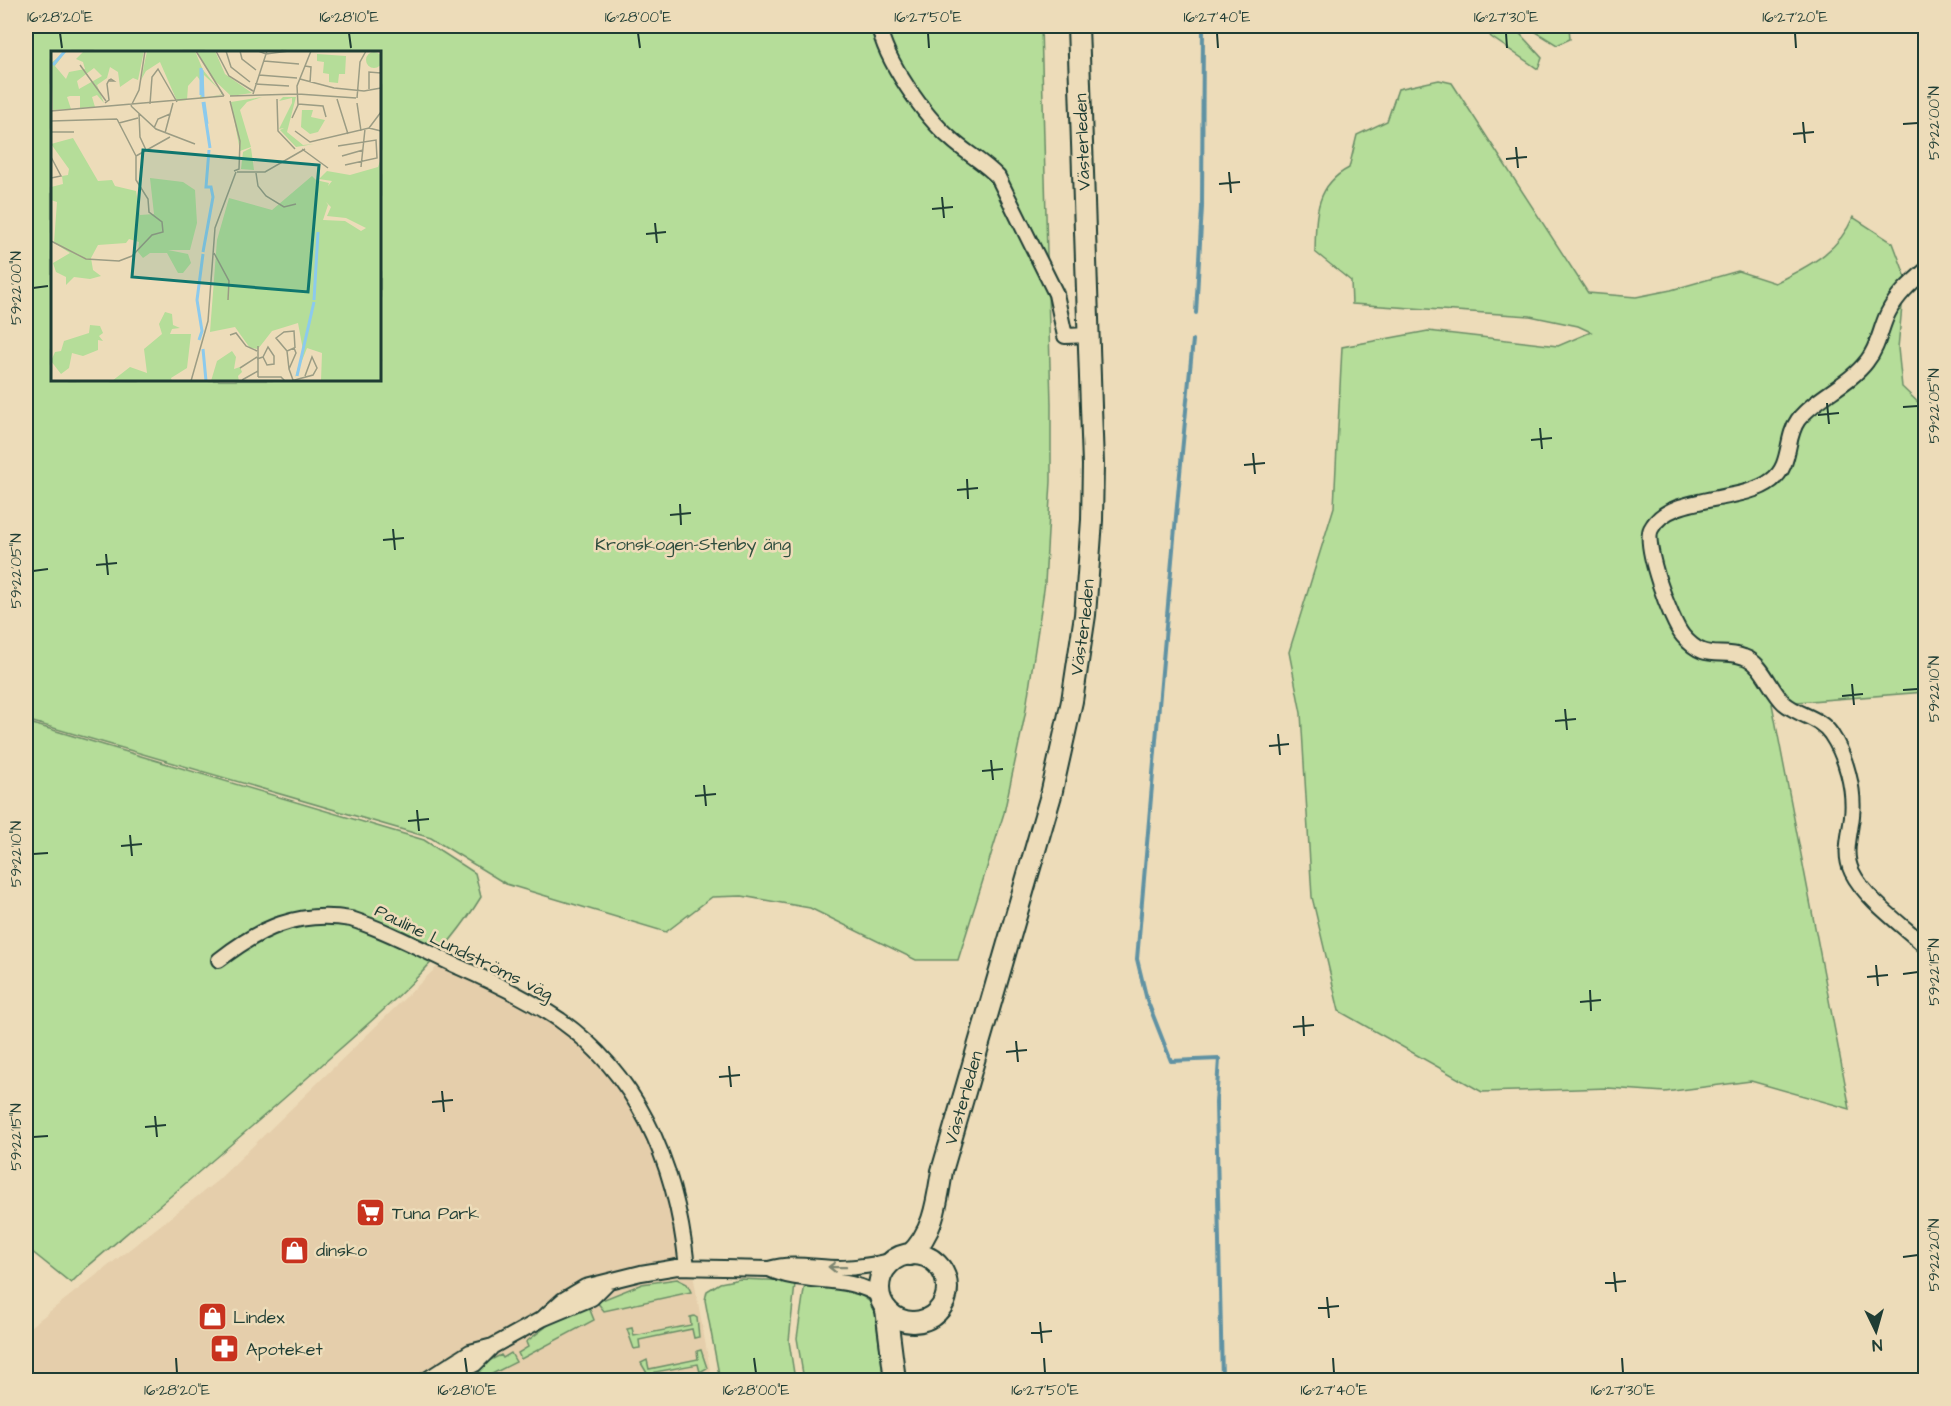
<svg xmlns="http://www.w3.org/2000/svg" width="1951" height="1406" font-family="'Architects Daughter',sans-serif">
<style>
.built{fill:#e5ceab}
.green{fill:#b5dd99;stroke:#6a8d66;stroke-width:1.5;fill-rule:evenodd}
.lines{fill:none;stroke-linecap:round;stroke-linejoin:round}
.stream{stroke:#6092a3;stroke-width:4}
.minor-casing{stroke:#1f3d34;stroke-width:18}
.secondary-casing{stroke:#1f3d34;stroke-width:24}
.minor{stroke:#eddcb9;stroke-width:14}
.secondary{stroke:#eddcb9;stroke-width:20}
.oneway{stroke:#7c8570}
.ticks{fill:none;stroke:#1f3d34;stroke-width:2}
.labels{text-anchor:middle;stroke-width:5;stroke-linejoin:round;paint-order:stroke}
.street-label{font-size:18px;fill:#1f3d34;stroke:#eddcb9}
.park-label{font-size:18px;fill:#2e4d3e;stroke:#eddcb9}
.poi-label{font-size:18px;fill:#1f3d34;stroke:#eddcb9;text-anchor:start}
.inset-river{fill:none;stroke:#8ccaed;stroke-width:3}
.inset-road{fill:none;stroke:#9b9c84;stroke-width:1.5}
.view{fill:#0f766e;fill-opacity:0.15;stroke:#0f766e;stroke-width:3}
.inset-edge{fill:none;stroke:#1f3d34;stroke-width:3}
.neatline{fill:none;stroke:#1f3d34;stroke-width:2}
.ticks-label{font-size:15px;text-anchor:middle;fill:#1f3d34}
</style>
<rect width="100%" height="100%" fill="#eddcb9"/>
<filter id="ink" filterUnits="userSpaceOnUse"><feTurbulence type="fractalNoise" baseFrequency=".0167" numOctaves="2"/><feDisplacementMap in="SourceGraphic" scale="12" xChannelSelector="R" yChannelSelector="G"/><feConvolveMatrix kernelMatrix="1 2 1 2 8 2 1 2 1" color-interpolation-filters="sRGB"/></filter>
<g filter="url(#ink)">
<path class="built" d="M444 960 557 1016 623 1077 681 1208 712 1380H26V1330L217 1181Z"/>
<path class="green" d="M26 26H1041L1051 404V481L1045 583 1025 715 1004 813 958 960H916L810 908 742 896 712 897 666 932 506 884 431 838 26 720ZM52 52H380V380H52Z
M1484 26H1513L1542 58 1538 69 1491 37Z
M1532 26H1569L1570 39 1557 45 1536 32Z
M1439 80 1452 83 1588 293 1636 297 1671 290 1738 271 1775 283C1808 266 1838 253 1853 217L1893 243 1905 275 1898 348 1902 387 1925 409V692L1772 704 1850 1109 1751 1081 1665 1092 1608 1088 1482 1092 1339 1011 1312 897 1301 713 1289 652 1334 507 1342 347 1428 331 1558 346 1591 332 1578 326 1530 316 1352 304 1351 281 1315 252C1316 218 1314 186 1349 168L1357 135 1387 121 1398 89Z
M26 722 424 840 475 873 481 897C442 961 381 1013 325 1062 247 1132 166 1200 86 1268L71 1283 26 1247Z
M677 1279 687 1284 691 1292 604 1311 597 1302 642 1284Z
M740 1279 793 1281 795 1284 789 1341 795 1380H720L705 1300 707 1291 720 1283Z
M805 1283 854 1290 874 1305 884 1380H804L797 1338Z
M588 1305 594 1320 521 1359 518 1353 528 1347 526 1342 551 1323Z
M694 1316 697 1318 699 1337 694 1338 692 1329 639 1340 640 1348 634 1349 627 1329 632 1328 634 1336 691 1325 690 1317Z
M701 1350 707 1368 700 1372 698 1364 655 1372 656 1380H651L641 1363 647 1360 649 1369 698 1359 697 1351Z
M511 1353 516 1362 484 1378 476 1367 501 1355 503 1358Z"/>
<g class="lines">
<path class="stream" d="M1196 313 1202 207 1203 26
M1193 340C1172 546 1155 753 1137 959L1147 1000 1171 1061 1219 1059 1216 1103 1222 1380"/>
<defs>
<path id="minor" d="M879 26C885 60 924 116 951 139 966 153 984 162 998 177L1056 294 1065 336 1090 335
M1926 270C1911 283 1897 295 1888 313 1880 329 1879 346 1867 361 1849 385 1816 397 1798 420 1785 438 1792 465 1772 480 1742 504 1669 493 1651 529 1643 545 1671 622 1683 636 1706 663 1719 648 1744 657 1763 663 1770 690 1784 703 1799 716 1820 717 1831 734 1846 756 1855 790 1852 816 1850 836 1843 854 1852 872 1865 899 1904 926 1926 947
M219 960C260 928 298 910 351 919 388 931 423 950 459 967 493 982 529 999 560 1020 643 1079 677 1170 687 1267
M1924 1230H1926
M769 1269C805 1286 847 1273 881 1297
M542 1319 563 1300 585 1287 641 1273 677 1267 769 1269C793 1262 815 1268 839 1268 859 1268 877 1264 895 1260
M426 1380 470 1352 493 1346 542 1319 592 1298 607 1283
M444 1380 475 1364 491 1348"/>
<g id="secondary">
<circle cx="913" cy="1288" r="34"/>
<path id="s1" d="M910 1255C934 1232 937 1202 942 1171L1051 795 1072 701 1085 615 1092 520 1093 465 1078 26"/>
<path d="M886 1309 895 1380"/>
</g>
</defs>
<use href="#minor" class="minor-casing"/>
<use href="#secondary" class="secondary-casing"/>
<use href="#minor" class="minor"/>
<use href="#secondary" class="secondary"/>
</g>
<defs><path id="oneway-shaft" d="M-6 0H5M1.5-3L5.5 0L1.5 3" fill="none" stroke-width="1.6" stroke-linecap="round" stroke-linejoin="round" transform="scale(1.5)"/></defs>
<use class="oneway" href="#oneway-shaft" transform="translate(837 1267) rotate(-179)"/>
</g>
<path class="ticks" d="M60 33 62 48M349 33 351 48M638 33 640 48M928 33 929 48M1217 33 1218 48M1506 33 1507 48M1795 33 1796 48M1803 122 1805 143M1903 124 1918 123M1793 134 1814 132M1516 147 1518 168M1506 159 1527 157M1229 172 1231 193M1219 184 1240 182M942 197 944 218M932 209 953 207M655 223 657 243M646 234 666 232M33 288 48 286M1827 403 1829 424M1903 407 1918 406M1818 415 1839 413M1540 428 1542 449M1531 440 1552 438M1253 453 1255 474M1244 465 1265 463M967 479 968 499M957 490 978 488M680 504 681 525M670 515 691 513M393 529 395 550M383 540 404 538M106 554 108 575M96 565 117 563M33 571 48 569M1852 684 1854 705M1903 690 1918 689M1842 696 1863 694M1565 709 1567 730M1555 721 1576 719M1278 734 1280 755M1269 746 1289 744M991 760 993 780M982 771 1003 769M704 785 706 806M695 796 716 794M417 810 419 831M408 821 429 819M130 835 132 856M121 846 142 844M33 854 48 853M1876 965 1878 986M1903 974 1918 972M1867 977 1888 975M1590 990 1591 1011M1580 1002 1601 1000M1303 1016 1304 1036M1293 1027 1314 1025M1016 1041 1018 1062M1006 1052 1027 1050M729 1066 731 1087M719 1077 740 1075M442 1091 444 1112M432 1102 453 1100M155 1116 157 1137M145 1127 166 1125M33 1137 48 1136M1903 1257 1918 1255M1614 1272 1616 1292M1605 1283 1626 1281M1327 1297 1329 1318M1318 1308 1339 1306M1040 1322 1042 1343M1031 1333 1052 1331M176 1358 177 1373M465 1358 467 1373M754 1358 756 1373M1044 1358 1045 1373M1333 1358 1334 1373M1622 1358 1623 1373"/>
<defs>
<symbol id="supermarket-square" viewBox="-11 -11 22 22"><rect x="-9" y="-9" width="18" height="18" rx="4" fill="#c8321e" stroke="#eddcb9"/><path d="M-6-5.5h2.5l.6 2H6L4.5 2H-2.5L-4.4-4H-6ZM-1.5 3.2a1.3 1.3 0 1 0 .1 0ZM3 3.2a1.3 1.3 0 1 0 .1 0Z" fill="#fff"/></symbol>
<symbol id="shop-square" viewBox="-11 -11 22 22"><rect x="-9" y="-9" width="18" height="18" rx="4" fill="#c8321e" stroke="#eddcb9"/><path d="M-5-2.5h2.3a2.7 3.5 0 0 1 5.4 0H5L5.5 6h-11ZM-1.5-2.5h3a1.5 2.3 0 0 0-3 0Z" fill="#fff"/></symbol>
<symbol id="pharmacy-square" viewBox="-11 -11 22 22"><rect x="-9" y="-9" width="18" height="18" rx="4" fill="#c8321e" stroke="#eddcb9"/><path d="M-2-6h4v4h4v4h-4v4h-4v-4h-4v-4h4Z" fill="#fff"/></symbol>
</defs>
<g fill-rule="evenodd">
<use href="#supermarket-square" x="354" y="1196" width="33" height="33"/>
<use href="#shop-square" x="278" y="1234" width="33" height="33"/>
<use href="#shop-square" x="196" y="1300" width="33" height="33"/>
<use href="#pharmacy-square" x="208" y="1332" width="33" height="33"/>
</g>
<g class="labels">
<g class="street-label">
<text transform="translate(1082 142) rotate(-92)" y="6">Västerleden</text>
<text dy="6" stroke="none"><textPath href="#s1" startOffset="654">Västerleden</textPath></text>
<text transform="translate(464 952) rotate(26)" y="6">Pauline Lundströms väg</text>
<text dy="6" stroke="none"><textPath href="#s1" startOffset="168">Västerleden</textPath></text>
</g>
<g class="park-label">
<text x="693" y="550">Kronskogen-Stenby äng</text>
</g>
<g class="poi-label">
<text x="392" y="1219">Tuna Park</text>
<text x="316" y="1256">dinsko</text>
<text x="233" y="1323">Lindex</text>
<text x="246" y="1355">Apoteket</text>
</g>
</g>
<g transform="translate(51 51)">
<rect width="330" height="330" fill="#eddcb9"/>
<path d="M15 0 4 15 15 28 18 21 34 18 32 11 25 8 33 0H93L87 29 82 27 69 36 67 21 59 16 56 27 46 34 53 52 46 44 41 46 44 56 29 57V45H19L16 46 20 58 2 59 0 12ZM43 17 51 25 28 38 26 30ZM96 0H144L152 19 172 43 149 48 151 32 146 25 137 35 136 49 126 50 109 11 95 20 90 29ZM153 24 170 40V44L153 47ZM146 0H164L174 23 201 42 180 45 161 27ZM315 9a8 8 0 1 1 16 0a8 8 0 1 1-16 0ZM266 3 295 5 294 23H288L287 32 278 31V23L272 22 273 11 266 10ZM211 46 196 51 189 59 200 96 189 100 180 51ZM232 46H245L236 81 252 94 263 93 245 96 229 79 233 77 228 78 241 52V47L228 50ZM251 59H262L260 66 274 69 267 81 259 83 250 76ZM22 87 47 130 61 129 64 135 85 140 89 164 103 163 99 127 132 131 144 139 146 172 139 199H117L137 203 140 212 132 222H127L116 202H99L92 207 87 201 88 191 78 188 75 192 47 194 40 207 42 219 50 225 39 228 23 226 15 234V226L5 221 2 212 19 202 3 192 6 151 0 149V136L12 133 11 125 17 124 18 118 0 93ZM200 97 203 119 190 118 192 101ZM330 107V330H270L271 302 256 297 244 327 252 299 247 272 221 280 207 298 199 297 184 276 159 281 166 189 178 147 221 159 261 125 265 129 278 132 277 135 281 130 268 128 276 120 299 124 327 116ZM275 151 280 156 276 165 295 167 315 177 310 180 294 170 272 169 277 154ZM114 261 121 263 122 274 129 277 121 278 119 283H140L136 317 120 327 121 330H61L79 316 96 322 93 298 111 283 108 273ZM39 274 49 275 52 282 48 285 52 290 47 289V299L32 305 21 302 18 317 10 323 0 310 4 301 10 300 13 290 38 282ZM181 300 185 306 183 318 189 316 191 321 187 325 188 330H160L166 310Z" fill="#b5dd99" fill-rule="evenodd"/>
<path class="inset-river" d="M2 14 14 0M150 17V44M151 19 152 46M152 51 159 97M153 51 156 73M152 201 162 146 160 136H155L158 99M263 249 267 181M148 289 151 280 146 249 152 203M152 298 155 330M246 325 263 251"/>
<path class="inset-road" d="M145 0 173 45M165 0 178 25 202 40M175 0 180 16 199 31M189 0 191 8 205 19M207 0 215 3 238 0M213 10 248 13M29 14 55 50M254 15 260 16 259 32M208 24 246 27M249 28 283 37 313 40 330 37M204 33 238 35M318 38V21L330 22M202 43 216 0M179 45 247 43 305 47M306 47 309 11 315 0M226 48 227 80 244 98M286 48 297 83M179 50 189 90 188 118 183 120M54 52 58 49 56 33 58 29 60 28 63 30H58M306 52 310 80M99 53 101 26 107 18 126 51M247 53 272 55 275 66M80 55 105 78 144 93M80 55 88 39 94 0M0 60 173 45M88 63 89 86 95 99M241 67 247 54 246 35 260 0M66 68 85 105M0 70 66 68M68 72 87 67M103 77 107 68 119 63M318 77 330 61M244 80 259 91 318 77 330 80M0 81H23M114 82 122 52M287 95 325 89 326 107 294 114M251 98 277 117M85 105 119 86M291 105 312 99M0 106 10 125 0 127M310 116 314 78M186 121H214L254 98M205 122 207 135 215 145 233 156 245 153M0 190 35 208 68 210 81 205 101 184 112 181 111 171 98 161 97 148 85 129V105M163 202 178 230 177 249M179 284 185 282 195 295 206 300M236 300 225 287 233 281 243 280 244 297M206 308 212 306 216 314 223 313V305L217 296 212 306M189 317 206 306M238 318 236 300 243 297 245 302 238 318 242 329M207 326V295M207 326H230L234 330M191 329 207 320M140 330 157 270 164 177 185 121M240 330 262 324 266 317 261 306 254 325"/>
<path class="view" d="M92 99 268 114 257 241 81 226Z"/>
<rect width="330" height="330" class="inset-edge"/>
</g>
<rect width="1951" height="1406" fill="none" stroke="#eddcb9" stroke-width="66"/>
<g transform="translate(1876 1331) rotate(175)" stroke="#eddcb9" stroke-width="4.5" paint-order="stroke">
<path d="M0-4.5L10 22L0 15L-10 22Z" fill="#1f3d34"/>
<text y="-9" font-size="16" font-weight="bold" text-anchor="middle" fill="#1f3d34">N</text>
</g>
<rect x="33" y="33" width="1885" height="1340" class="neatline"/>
<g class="ticks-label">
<text x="60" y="22">16°28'20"E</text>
<text x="349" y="22">16°28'10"E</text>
<text x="638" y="22">16°28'00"E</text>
<text x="928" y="22">16°27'50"E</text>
<text x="1217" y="22">16°27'40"E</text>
<text x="1506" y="22">16°27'30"E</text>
<text x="1795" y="22">16°27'20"E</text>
<text transform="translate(1934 123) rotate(-90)" y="5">59°22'00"N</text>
<text transform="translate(16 288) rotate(-90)" y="5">59°22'00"N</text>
<text transform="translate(1934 406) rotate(-90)" y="5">59°22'05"N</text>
<text transform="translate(16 571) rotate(-90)" y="5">59°22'05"N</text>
<text transform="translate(1934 689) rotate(-90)" y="5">59°22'10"N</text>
<text transform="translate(16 854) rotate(-90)" y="5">59°22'10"N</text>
<text transform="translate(1934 972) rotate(-90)" y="5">59°22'15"N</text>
<text transform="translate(16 1137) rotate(-90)" y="5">59°22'15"N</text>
<text transform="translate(1934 1255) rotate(-90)" y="5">59°22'20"N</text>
<text x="177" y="1395">16°28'20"E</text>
<text x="467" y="1395">16°28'10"E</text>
<text x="756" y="1395">16°28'00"E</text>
<text x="1045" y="1395">16°27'50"E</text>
<text x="1334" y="1395">16°27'40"E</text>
<text x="1623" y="1395">16°27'30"E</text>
</g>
</svg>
